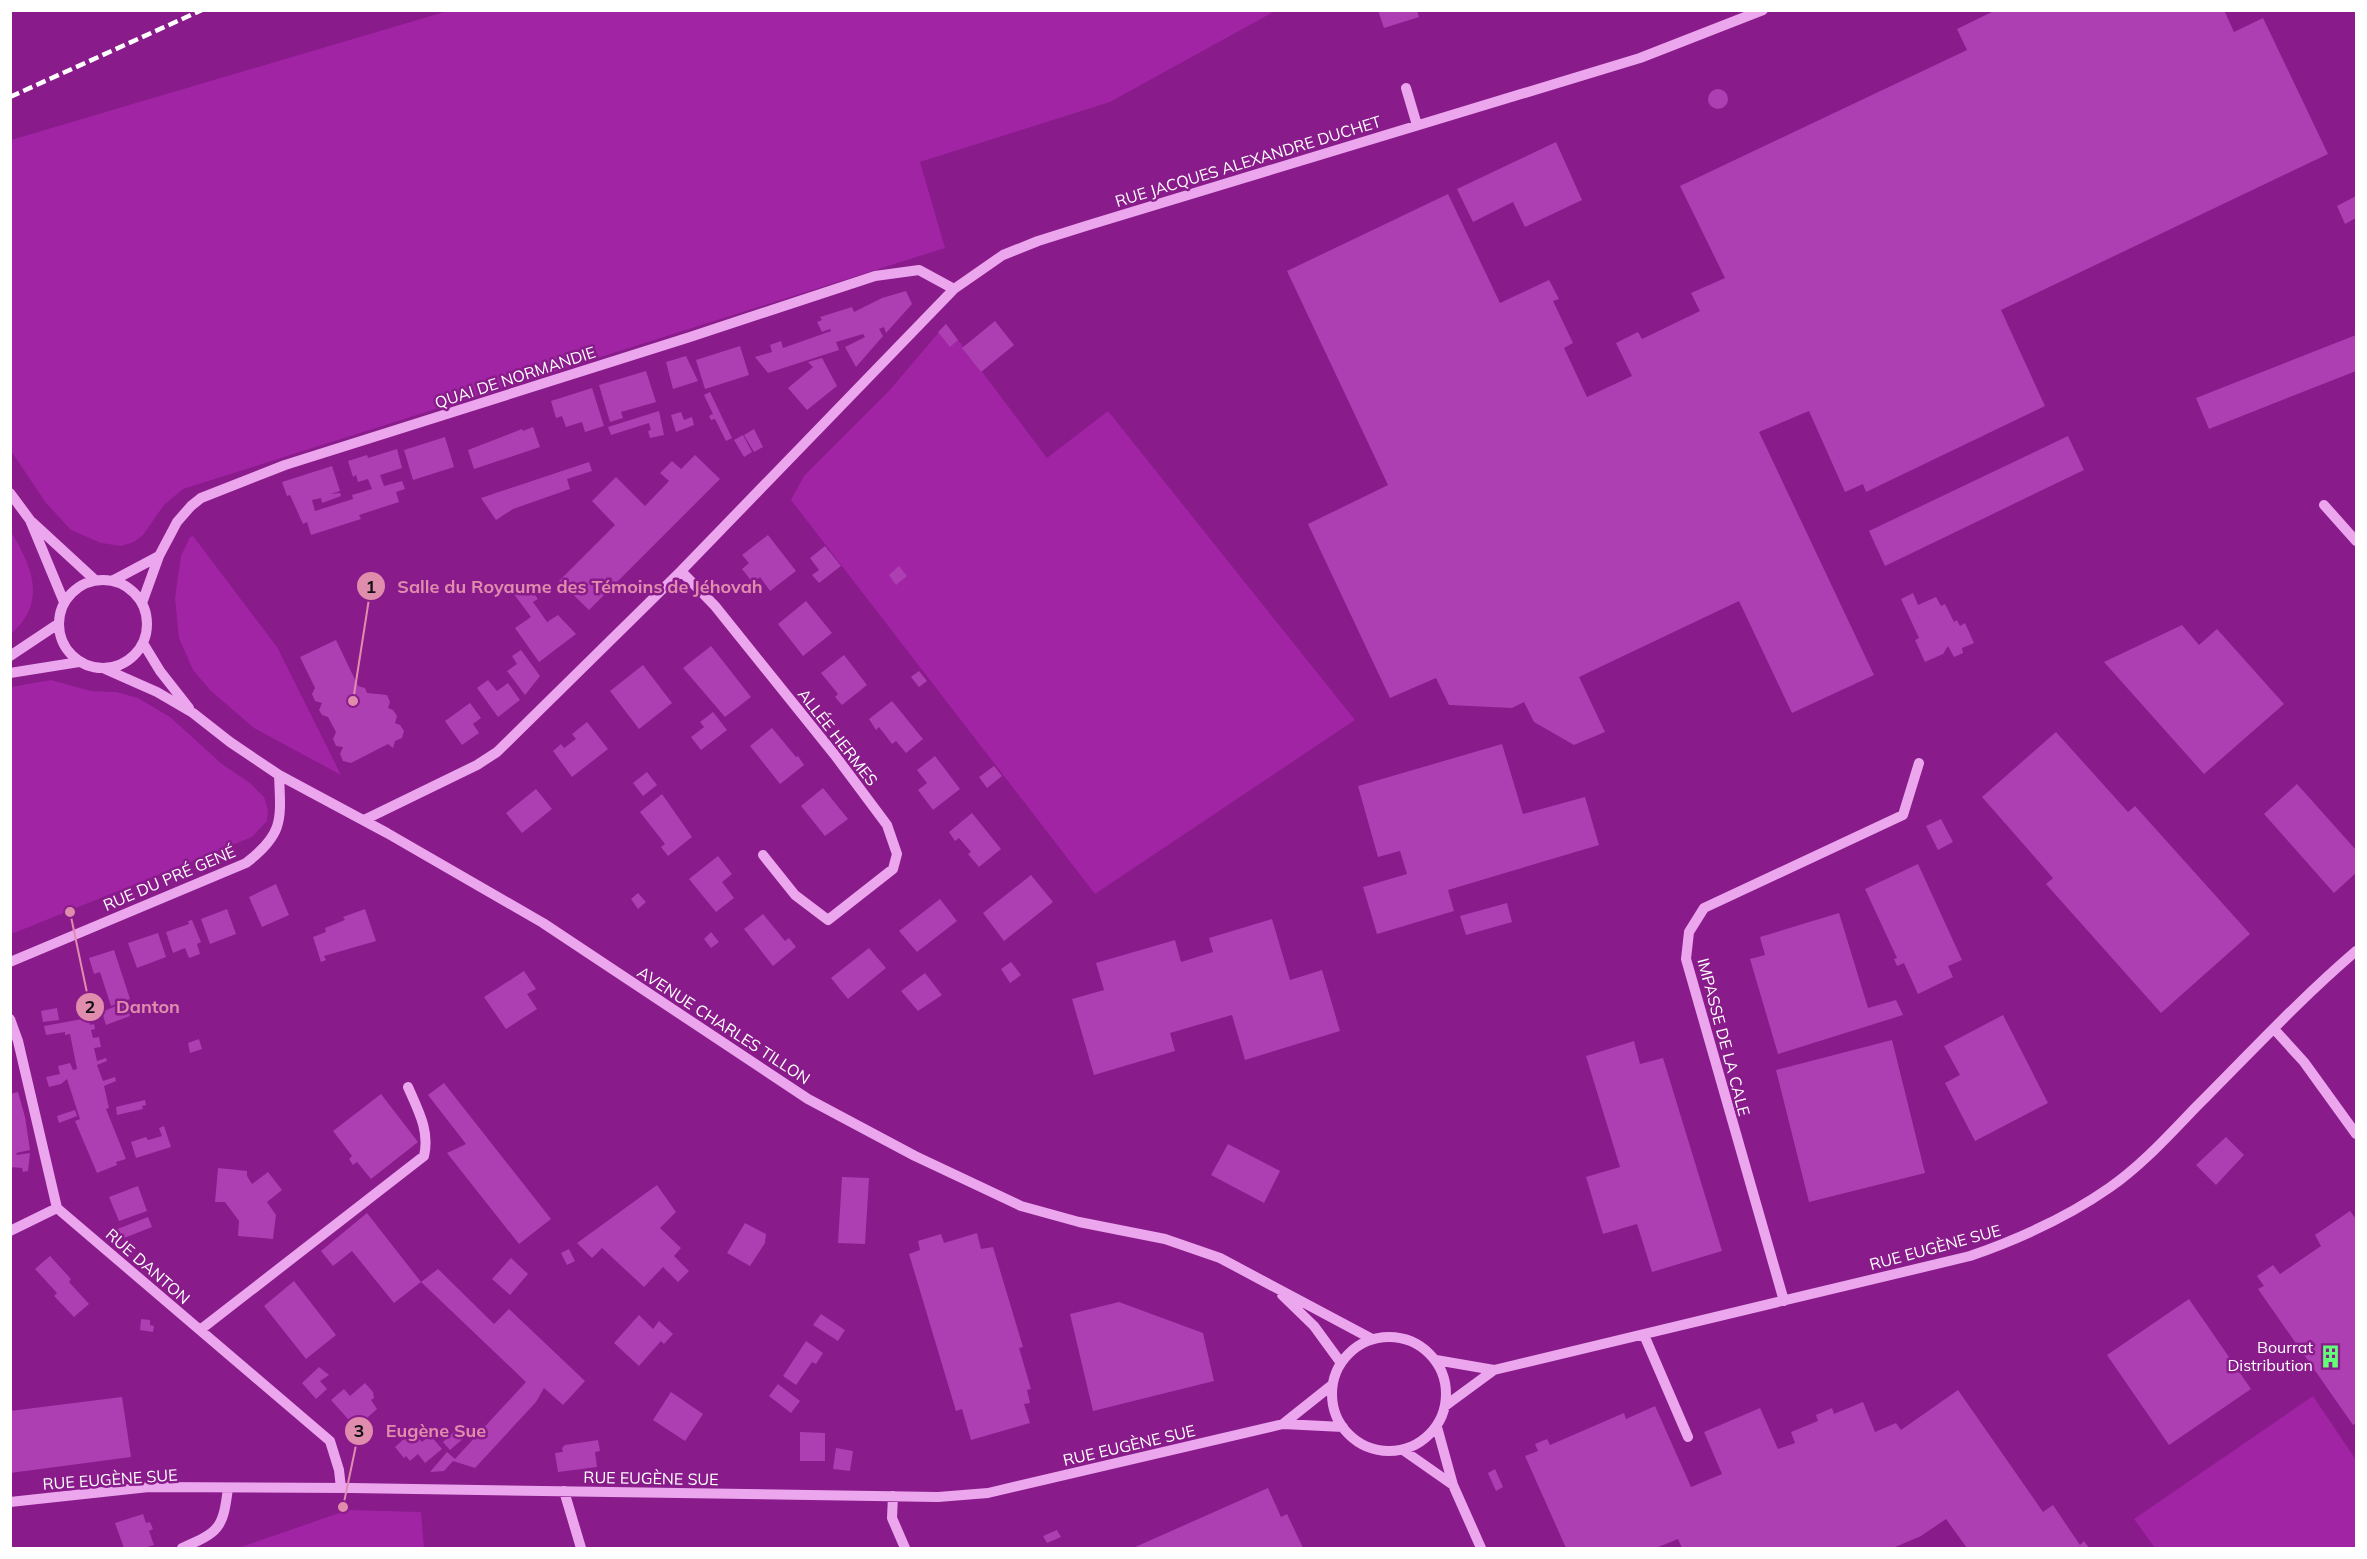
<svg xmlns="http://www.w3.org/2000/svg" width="2367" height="1559" font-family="Mulish,sans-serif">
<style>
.green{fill:#a024a4}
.building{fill:#ae3fb2}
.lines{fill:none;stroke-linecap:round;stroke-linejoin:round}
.minor{stroke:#eba6ed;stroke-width:10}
.rail{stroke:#fff;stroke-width:4.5;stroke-dasharray:10 4.5;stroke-linecap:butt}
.labels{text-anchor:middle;stroke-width:5;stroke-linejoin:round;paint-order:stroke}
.street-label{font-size:16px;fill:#fff;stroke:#891b8b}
.poi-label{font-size:16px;fill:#fff;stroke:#891b8b;text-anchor:end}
.leader{fill:none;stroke:#e08cad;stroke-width:2}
.callout-dot{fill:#e08cad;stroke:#891b8b;stroke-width:2}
.mark-label{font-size:18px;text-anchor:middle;font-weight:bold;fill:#111}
.callout-label{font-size:18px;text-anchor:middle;font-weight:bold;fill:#e08cad;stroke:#891b8b;stroke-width:5;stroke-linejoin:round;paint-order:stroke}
</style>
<rect width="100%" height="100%" fill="#891b8b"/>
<path class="green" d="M451 10H1275V11L1110 102 920 162 945 248 183 489 164 505 143 535 134 542 121 546 101 543 71 530 46 503 11 451V140Z
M946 324 1047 458 1108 411 1355 720 1095 894 791 500 804 476 888 392Z
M10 530C32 567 48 601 11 634Z
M193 536 277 647 341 775 254 728 210 690 193 670 179 638 175 598 181 556 190 537Z
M51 680 91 691 116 692 138 698 170 717 222 764 250 783 264 797 268 810 267 821 252 837 14 933 11 932V687Z
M2313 1396 2356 1460V1548H2155L2134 1519Z
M348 1510 421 1512 424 1548H238Z"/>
<path class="building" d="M1378 10H1417L1419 17 1384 28Z
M1996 10H2224L2234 32 2263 18 2328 154 2001 310 2045 406 1866 492 1863 484 1845 492 1809 411 1759 432 1874 675 1792 713 1739 601 1579 677 1605 732 1574 745 1534 722 1524 702 1512 708 1449 705 1436 678 1390 698 1308 524 1388 485 1287 271 1448 194 1500 303 1549 280 1559 299 1553 301 1573 343 1564 348 1587 397 1632 376 1616 343 1638 332 1642 339 1700 311 1691 293 1725 278 1680 186 1967 50 1957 29Z
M1708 99a10 10 0 1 1 20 0a10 10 0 1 1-20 0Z
M1556 142 1582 200 1525 227 1513 202 1473 222 1457 189Z
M2356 196V218L2345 224 2337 206Z
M906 291 912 304 886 333 884 327 879 329 883 336 856 367 845 347 865 337 863 334 836 342 839 350 768 373 755 357 772 352 770 345 781 341 783 348 831 331 830 329 822 332 817 322 822 320 820 317 852 307 854 312 882 298Z
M995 321 1014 345 981 372 962 348Z
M946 324 958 340 950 347 938 332Z
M2356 335V371L2209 429 2196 398Z
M740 346 749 375 705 389 696 360Z
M686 356 698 381 673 389 666 362Z
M822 358 837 386 807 410 788 388 813 367 808 362Z
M646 371 656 402 621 412 623 418 610 422 599 385Z
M592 388 604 426 585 432 582 422 566 427 562 416 556 418 551 401Z
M710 392 732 438 726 441 715 419 711 420 709 416 713 414 704 395Z
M659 411 664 435 650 438 648 431 651 430 649 423 611 435 608 427Z
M681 412 684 420 692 417 694 425 676 432 671 415Z
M533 427 540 447 474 469 468 450 522 429 523 431Z
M754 429 763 447 754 452 744 435Z
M743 435 752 452 744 457 734 440Z
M2068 436 2084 470 1885 566 1869 531Z
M445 437 454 467 413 480 404 450Z
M397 449 402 468 380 475 384 486 402 481 405 489 396 492 399 502 359 515 361 519 311 535 307 522 303 524 290 495 287 496 282 482 332 466 340 491 331 494 340 493 341 496 322 503 321 498 312 500 315 511 353 499 352 495 372 489 368 479 358 482 356 475 353 477 348 461 367 455 368 458Z
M695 455 720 479 589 610 559 581 615 525 592 501 616 477 645 506 669 481 660 473 672 461 681 469Z
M589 462 592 471 567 479 570 489 513 509 496 520 481 498Z
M768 535 796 571 770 591 760 577 753 583 742 569 749 563 742 555Z
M825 546 841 566 819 583 812 575 819 570 810 558Z
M899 566 907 576 896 585 889 575Z
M527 584 538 599 533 602 547 622 558 615 576 634 539 662 515 628 531 617 513 593Z
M1913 593 1918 605 1936 597 1941 606 1945 604 1954 622 1957 620 1960 626 1965 623 1974 643 1962 648 1963 653 1954 657 1948 646 1943 654 1925 662 1915 640 1919 638 1901 599Z
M806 601 832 633 803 656 778 624Z
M2182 625 2199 645 2217 629 2284 704 2204 774 2104 662Z
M336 640 358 686 365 688 367 693 387 695 390 702 388 708 393 710 397 716 395 723 400 725 404 731 402 738 395 741 393 748 388 744 351 763 343 761 340 754 343 747 336 746 333 739 336 732 328 717 322 715 319 710 322 703 315 701 312 694 315 688 300 657Z
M711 646 751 697 725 717 683 668Z
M521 650 540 676 525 695 507 671 517 664 512 656Z
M844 655 867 685 842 705 835 697 838 694 821 673Z
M643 665 672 703 639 729 610 691Z
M919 671 927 681 919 687 911 677Z
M488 680 497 691 508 683 520 700 498 717 477 688Z
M892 701 923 739 906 753 896 741 892 744 879 727 876 730 869 719Z
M470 703 481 718 473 724 479 733 462 745 445 721Z
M713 712 727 730 701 750 691 737 704 727 700 722Z
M587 722 608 749 572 777 553 751 561 744 564 748 576 739 572 734Z
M772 728 796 757 798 756 804 765 780 784 750 746Z
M2056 732 2128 812 2135 806 2250 934 2161 1013 2046 884 2053 878 1982 797Z
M1502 744 1523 814 1585 797 1599 845 1448 890 1454 911 1377 934 1363 887 1407 874 1400 851 1378 857 1358 786Z
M935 756 960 789 933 810 918 790 927 783 917 770Z
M994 766 1002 776 987 788 979 777Z
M647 772 657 785 643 796 633 783Z
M2297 784 2356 850V873L2334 893 2264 814Z
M823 788 848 819 825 836 801 806Z
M536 789 552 809 522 833 506 813Z
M662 794 692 837 668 856 661 847 665 844 640 812Z
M972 813 1001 849 979 867 968 854 971 852 959 838 955 841 949 832Z
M1941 819 1953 842 1938 850 1926 826Z
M718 856 732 874 722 882 734 898 716 912 689 879Z
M1918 864 1962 960 1948 966 1953 977 1918 994 1904 963 1897 966 1894 959 1897 958 1865 889Z
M1031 875 1053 902 1004 941 983 913Z
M276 884 289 915 262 927 249 897Z
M638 893 646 902 638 909 631 899Z
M940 899 957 921 917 952 899 931Z
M1507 903 1512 922 1466 935 1460 916Z
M227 909 236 934 210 944 201 919Z
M365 909 376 941 324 956 326 960 321 962 313 937 326 932 325 928 345 920 343 917Z
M1839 913 1868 1008 1896 1000 1903 1015 1778 1054 1750 959 1765 955 1760 937Z
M763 914 785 941 789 938 796 947 773 966 744 929Z
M1272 919 1290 980 1322 970 1340 1031 1245 1060 1232 1015 1170 1033 1175 1051 1094 1075 1072 999 1104 990 1096 963 1175 940 1181 962 1213 952 1209 938Z
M192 920 201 942 197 944 200 954 189 958 185 948 173 953 166 932 189 924 188 921Z
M711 932 719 942 711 948 704 939Z
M158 933 166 957 137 968 128 943Z
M869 948 886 968 848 999 831 978Z
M114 950 130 999 111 1006 100 972 94 974 89 958Z
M1011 962 1021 975 1010 983 1001 969Z
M524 971 536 989 527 994 537 1009 506 1029 484 997Z
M925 973 942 995 918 1011 901 991Z
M125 1002 130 1016 106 1025 102 1012Z
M57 1008 59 1020 43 1022 41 1011Z
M2003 1015 2048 1103 1975 1141 1945 1083 1960 1075 1944 1046Z
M88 1018 90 1025 94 1024 95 1029 91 1030 93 1038 99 1037 101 1047 94 1048 97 1061 106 1058 107 1061 97 1065 103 1081 115 1077 116 1081 104 1086 109 1108 106 1109 126 1159 116 1162 117 1165 97 1173 75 1121 80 1119 67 1079 61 1084 49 1087 46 1077 60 1074 58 1066 70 1063 73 1070 77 1069 70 1034 65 1035V1032L46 1035 44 1026Z
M199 1039 202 1049 190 1053 188 1043Z
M1892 1040 1925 1173 1809 1202 1776 1070Z
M1634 1041 1640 1064 1663 1058 1722 1251 1652 1272 1637 1224 1603 1234 1586 1177 1620 1167 1586 1056Z
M444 1083 551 1219 519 1244 447 1153 466 1144 428 1095Z
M18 1092 25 1117 30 1150 16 1153 17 1155 30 1153 28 1171 23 1172 22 1168 10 1167V1094Z
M381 1094 418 1142 371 1179 357 1162 353 1165 349 1159 352 1156 333 1131Z
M145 1100 146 1105 142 1106 143 1109 117 1115 116 1107Z
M75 1110 77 1116 59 1123 57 1116Z
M164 1126 171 1147 136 1158 131 1142 146 1137 148 1140 162 1136 159 1128Z
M2226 1137 2244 1155 2216 1185 2196 1165Z
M1228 1144 1280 1171 1264 1203 1211 1175Z
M218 1168 247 1171V1176L252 1184 268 1172 282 1190 267 1202 276 1215 273 1239 238 1236 239 1221 225 1202H215Z
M842 1177 869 1178 865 1244 838 1243Z
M657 1185 676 1212 660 1228 681 1248 674 1256 689 1271 678 1282 663 1267 644 1287 602 1248 592 1258 577 1243Z
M138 1186 147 1211 119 1221 109 1197Z
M2350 1211 2356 1219V1423L2353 1425 2258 1289 2264 1286 2257 1276 2273 1265 2280 1274 2321 1246 2315 1235Z
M367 1213 421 1282 394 1303 352 1251 333 1266 321 1251Z
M148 1217 152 1227 124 1238 115 1230Z
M745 1223 766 1234 765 1243 750 1266 727 1253Z
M977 1233 981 1249 993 1247 1023 1347 1019 1348 1031 1389 1027 1390 1030 1403 1024 1404 1030 1423 971 1440 962 1409 956 1411 909 1254 920 1250 918 1241 941 1234 944 1243Z
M569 1249 575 1261 567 1265 561 1253Z
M50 1256 71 1279 69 1282 89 1304 74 1317 54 1296 57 1293 35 1269Z
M511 1258 528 1274 510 1295 492 1279Z
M438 1269 494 1324 509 1309 585 1381 563 1405 544 1388 536 1402 475 1468 453 1461 444 1471 430 1472 447 1452 455 1459 526 1382 421 1282Z
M294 1281 336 1335 306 1359 264 1306Z
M2189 1299 2251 1389 2169 1445 2107 1355Z
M1119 1302 1203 1333 1214 1381 1093 1411 1070 1314Z
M821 1314 845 1330 838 1341 813 1325Z
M639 1315 653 1329 659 1321 673 1334 664 1344 661 1341 639 1366 614 1343Z
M141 1319 150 1320V1325L154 1326 153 1332 140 1330Z
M806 1341 823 1353 816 1364 812 1362 796 1385 783 1376Z
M319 1367 329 1375 320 1381 327 1389 316 1399 302 1383Z
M365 1383 373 1392 374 1398 371 1400 377 1409 356 1428 331 1400 344 1389 350 1396Z
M778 1384 800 1401 791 1413 769 1396Z
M1958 1390 2043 1512 2053 1505 2080 1545 2084 1541 2089 1548H1967L1946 1519 1921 1536 1893 1548H1682L1678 1539 1656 1548H1566L1525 1456 1538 1451 1535 1444 1547 1439 1550 1445 1624 1413 1626 1419 1655 1406 1691 1487 1722 1474 1704 1432 1760 1408 1778 1449 1795 1443 1791 1432 1818 1421 1816 1415 1832 1408 1834 1414 1863 1402 1875 1432 1896 1423 1901 1430Z
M671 1392 703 1414 685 1441 653 1420Z
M122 1397 131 1457 10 1473V1411Z
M459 1427 466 1436 450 1450 443 1442Z
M413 1431 422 1442 430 1435 442 1449 425 1463 418 1454 410 1461 406 1456 404 1458 395 1447Z
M800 1432 825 1433V1461H800Z
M598 1440 600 1451 595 1452 597 1467 558 1472 555 1453 563 1452 562 1448 565 1445Z
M836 1448 853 1451 850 1471 833 1469Z
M1495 1469 1503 1487 1496 1491 1488 1473Z
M1268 1488 1281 1517 1287 1514 1303 1548H1133Z
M143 1514 146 1523 150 1522 153 1529 149 1531 154 1545 144 1548H124L115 1523Z
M1057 1530 1061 1537 1047 1543 1043 1536Z"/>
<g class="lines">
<path class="minor" d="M1406 88 1417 125
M10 493 30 520 64 602
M2324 505 2356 541
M32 522 95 580
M681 571 715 606 834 754 887 825 897 854 893 869 828 920 795 895 763 855
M59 624a44 44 0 1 1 88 0a44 44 0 1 1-88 0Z
M112 581 159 556
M142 603 159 556 177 522 191 506 201 498 285 465 690 337 875 276 919 270 954 289
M143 643 160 671 189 708
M10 656 58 624
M105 669 157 692 193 713 230 742 279 775 387 833 543 923 808 1099 915 1156 1021 1206 1079 1222 1165 1239 1220 1258 1372 1339
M10 673 79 662
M364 820 477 765 497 752 681 571 954 289 1003 255 1038 241 1089 225 1640 58 1763 10
M10 962 246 863C284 834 281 820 279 775
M10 1019 18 1041 57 1208 330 1441 339 1470 341 1488
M2274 1029 2304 1062 2356 1134
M10 1231 57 1208
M1282 1295 1314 1326 1341 1363
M1784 1301 1686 959 1689 932 1704 908 1903 815 1919 763
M200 1330 424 1156C430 1131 418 1110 408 1087
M1644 1335 1688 1437
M1332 1394a57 57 0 1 1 114 0a57 57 0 1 1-114 0Z
M1436 1360 1494 1370 1970 1256C2019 1239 2066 1218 2109 1188 2141 1166 2169 1135 2196 1107 2249 1054 2300 999 2356 951
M1445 1406 1494 1370
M1283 1424 1332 1385
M1437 1427 1453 1485 1481 1548
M1403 1450 1453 1485
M564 1491 581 1548
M893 1496 892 1518 905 1548
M10 1502 149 1487 351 1488 938 1497 988 1493 1283 1424 1343 1427
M182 1548C219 1532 223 1529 228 1488"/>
<path class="rail" d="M10 97 202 10"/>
</g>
<defs>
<symbol id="building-bare" viewBox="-9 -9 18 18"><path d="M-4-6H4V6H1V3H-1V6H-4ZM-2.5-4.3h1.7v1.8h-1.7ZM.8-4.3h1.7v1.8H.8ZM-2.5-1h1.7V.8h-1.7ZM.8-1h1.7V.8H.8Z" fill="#63fe78" stroke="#891b8b" stroke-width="2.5" paint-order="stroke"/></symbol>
</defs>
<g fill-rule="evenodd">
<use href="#building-bare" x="2314" y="1340" width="33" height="33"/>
</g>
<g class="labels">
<g class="street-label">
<text transform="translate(1248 161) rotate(-17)" y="6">RUE JACQUES ALEXANDRE DUCHET</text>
<text transform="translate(515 377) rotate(-18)" y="6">QUAI DE NORMANDIE</text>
<text transform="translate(838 737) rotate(52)" y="6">ALLÉE HERMES</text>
<text transform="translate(169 878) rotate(-23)" y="6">RUE DU PRÉ GENÉ</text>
<text transform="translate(724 1025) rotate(33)" y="6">AVENUE CHARLES TILLON</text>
<text transform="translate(1724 1037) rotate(75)" y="6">IMPASSE DE LA CALE</text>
<text transform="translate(1935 1247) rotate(-15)" y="6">RUE EUGÈNE SUE</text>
<text transform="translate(148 1266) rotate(41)" y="6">RUE DANTON</text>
<text transform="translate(1129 1445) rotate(-13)" y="6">RUE EUGÈNE SUE</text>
<text transform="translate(651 1478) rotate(1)" y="6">RUE EUGÈNE SUE</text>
<text transform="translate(110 1479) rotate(-4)" y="6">RUE EUGÈNE SUE</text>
</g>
<g class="poi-label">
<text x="2313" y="1353">Bourrat<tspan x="2313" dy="18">Distribution</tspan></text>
</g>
</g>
<path class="leader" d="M353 701L371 586M70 912L90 1007M343 1507L359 1431"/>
<g class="callout-dot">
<circle cx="353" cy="701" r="6"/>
<circle cx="70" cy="912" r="6"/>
<circle cx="343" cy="1507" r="6"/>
<circle cx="371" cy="586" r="15"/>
<circle cx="90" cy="1007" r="15"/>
<circle cx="359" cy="1431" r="15"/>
</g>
<g class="mark-label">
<text x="371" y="593">1</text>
<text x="90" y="1013">2</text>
<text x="359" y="1437">3</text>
</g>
<g class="callout-label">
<text x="580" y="593">Salle du Royaume des Témoins de Jéhovah</text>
<text x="148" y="1013">Danton</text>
<text x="436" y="1437">Eugène Sue</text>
</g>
<rect width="2367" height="1559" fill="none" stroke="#ffffff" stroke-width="24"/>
</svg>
